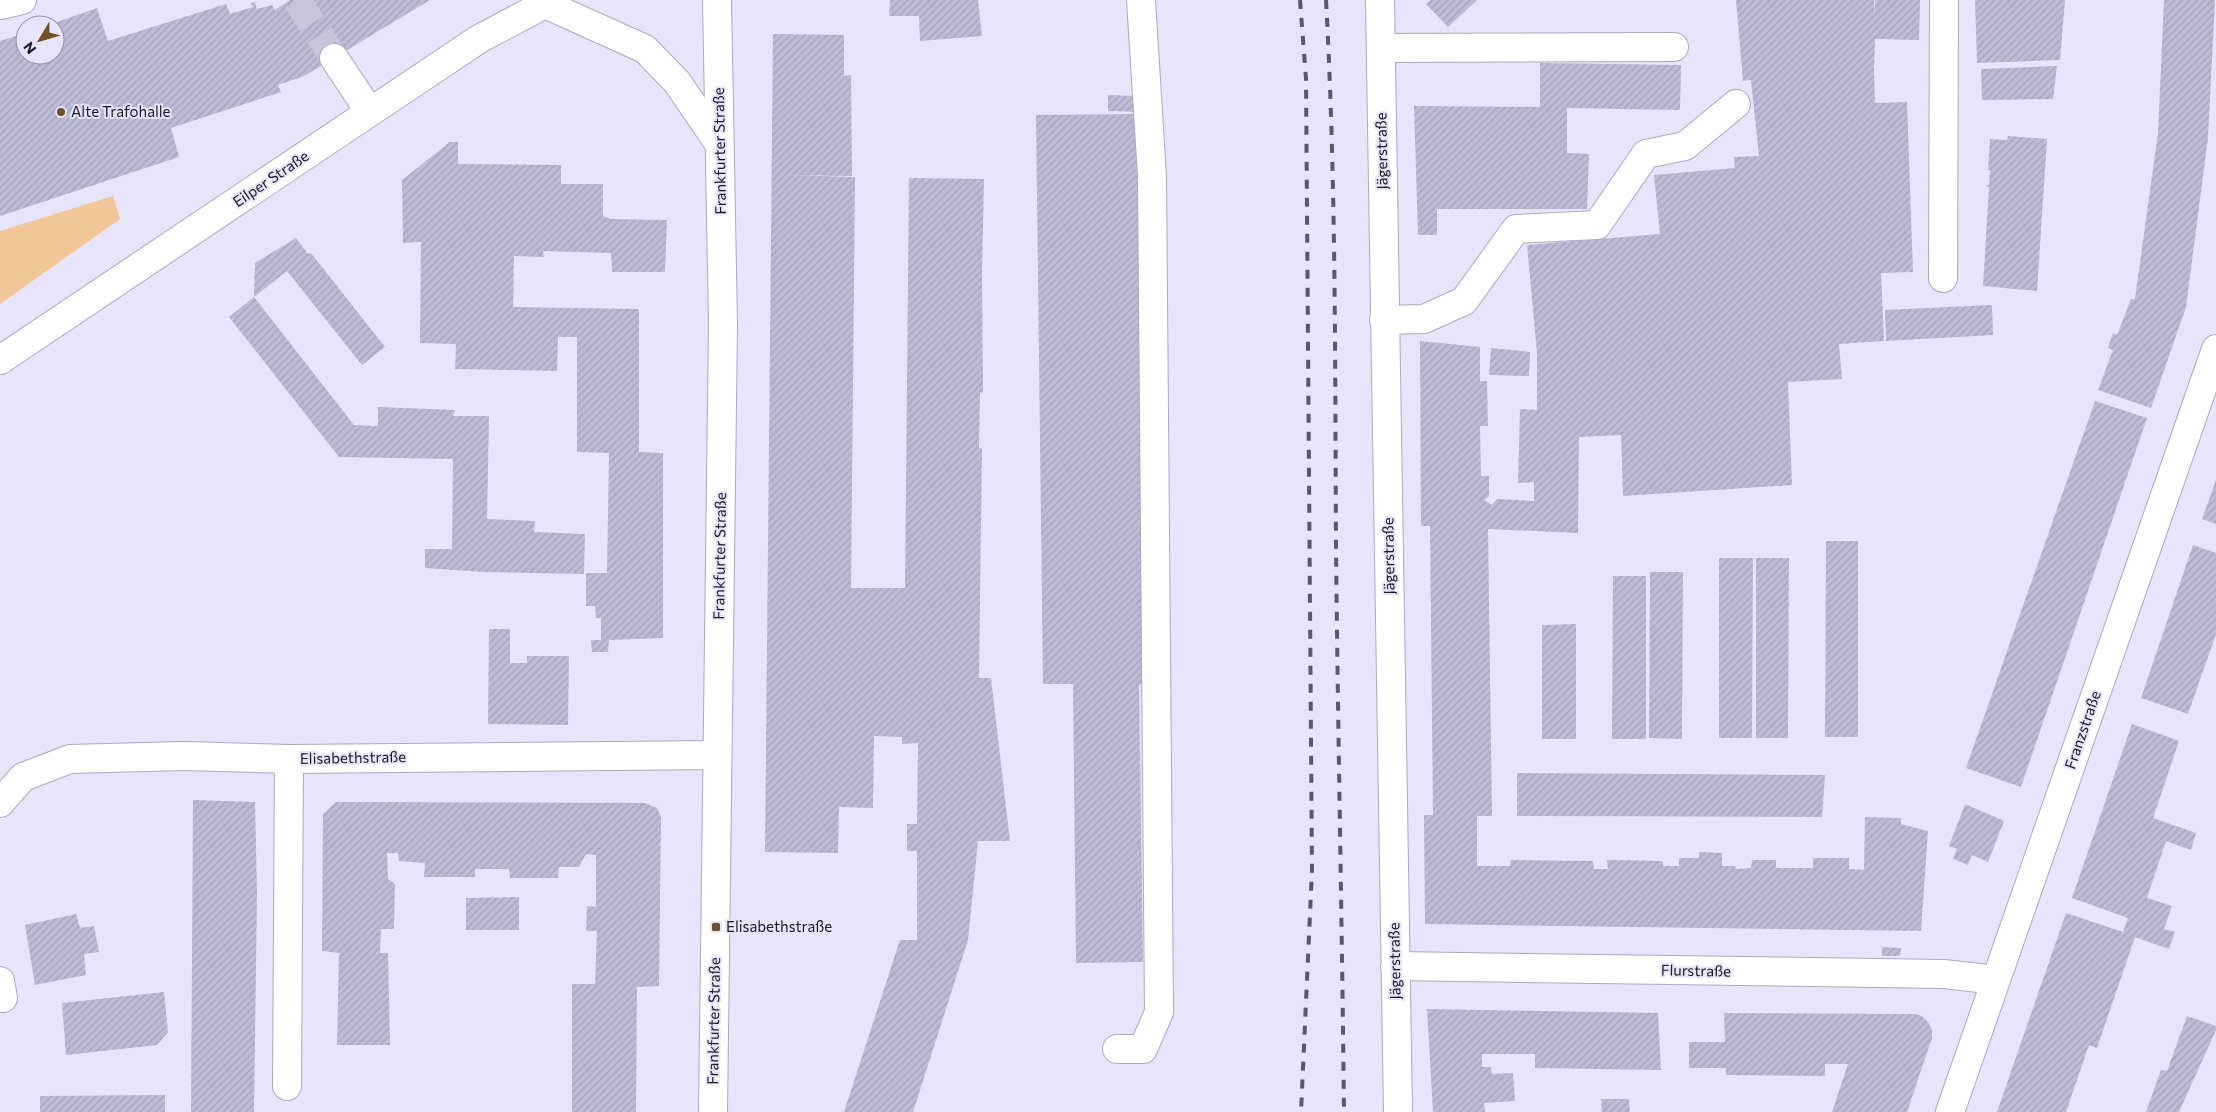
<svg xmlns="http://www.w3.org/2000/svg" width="2216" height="1112" viewBox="0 0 2216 1112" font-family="Commissioner,sans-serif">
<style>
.green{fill:#f2c797}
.building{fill:url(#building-hatch)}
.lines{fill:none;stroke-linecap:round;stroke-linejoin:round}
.minor-tunnel{stroke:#c8c5db;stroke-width:28;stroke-dasharray:28 14;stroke-linecap:butt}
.minor-casing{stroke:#aca8c4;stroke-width:30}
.minor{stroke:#fff;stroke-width:28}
.rail{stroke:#5b5867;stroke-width:4;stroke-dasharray:9 9;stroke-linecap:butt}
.poi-dot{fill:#714f27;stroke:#e7e4fc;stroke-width:2}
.labels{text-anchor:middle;stroke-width:4;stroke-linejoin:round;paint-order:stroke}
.poi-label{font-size:15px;fill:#191721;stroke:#e7e4fc;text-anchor:start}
.street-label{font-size:15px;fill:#191721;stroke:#e7e4fc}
</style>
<defs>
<pattern id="building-hatch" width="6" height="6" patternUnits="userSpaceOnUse" patternTransform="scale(1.25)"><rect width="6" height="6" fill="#bebbd7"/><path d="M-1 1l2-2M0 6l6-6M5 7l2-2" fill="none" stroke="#a3a0b8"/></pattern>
</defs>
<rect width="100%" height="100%" fill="#e7e4fc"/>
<!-- green -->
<path class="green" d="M 113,196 L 120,219 L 0,304 L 0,231 Z"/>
<!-- building -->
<path class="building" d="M 290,0 L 430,0 L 304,76 L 278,85 L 281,92 L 171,128 L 179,157 L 0,216 L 0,41 L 25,33 L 25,55 L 55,55 L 55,25 L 49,25 L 97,8 L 108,41 L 226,4 L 230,14 L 253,7 L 251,3 L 255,2 L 257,9 L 272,5 L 275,10 Z
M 890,0 L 978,0 L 982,36 L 920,41 L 919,16 L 889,16 Z
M 1431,0 L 1477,0 L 1448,27 L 1426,4 Z
M 1736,0 L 1874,0 L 1875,18 L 1875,0 L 1920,0 L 1919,40 L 1875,39 L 1874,70 L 1875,103 L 1907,102 L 1913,272 L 1881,273 L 1884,341 L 1839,344 L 1842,379 L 1788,382 L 1792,485 L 1623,496 L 1621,435 L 1579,437 L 1578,533 L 1488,529 L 1492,816 L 1477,816 L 1477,866 L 1510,866 L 1511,860 L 1593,861 L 1594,869 L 1608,869 L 1607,860 L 1663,861 L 1663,866 L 1679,866 L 1679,858 L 1699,858 L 1699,852 L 1722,853 L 1722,866 L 1735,866 L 1736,869 L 1751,868 L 1752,860 L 1776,860 L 1776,868 L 1813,868 L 1813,858 L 1849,858 L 1849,869 L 1864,870 L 1865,817 L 1901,818 L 1901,824 L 1928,831 L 1921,931 L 1425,924 L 1424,815 L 1433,815 L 1430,526 L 1421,526 L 1420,341 L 1480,347 L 1480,381 L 1487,381 L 1488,426 L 1480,426 L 1481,476 L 1489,476 L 1489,496 L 1484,500 L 1492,505 L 1497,499 L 1534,501 L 1534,482 L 1518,483 L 1520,409 L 1537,410 L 1537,353 L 1527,245 L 1660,234 L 1654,175 L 1735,168 L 1734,157 L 1759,156 L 1751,80 L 1743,81 Z
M 1975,0 L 2065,0 L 2060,60 L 1977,63 Z
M 2164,0 L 2215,0 L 2208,138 L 2186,307 L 2151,408 L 2098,390 L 2113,350 L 2108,348 L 2113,333 L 2117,335 L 2131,299 L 2135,299 L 2158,133 Z
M 773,34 L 844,35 L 844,76 L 851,75 L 852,176 L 781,175 L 855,177 L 851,588 L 905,588 L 909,178 L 984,179 L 982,273 L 983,393 L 980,392 L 979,448 L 982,448 L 979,678 L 991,678 L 1010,841 L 978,841 L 968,940 L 913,1112 L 844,1112 L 900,940 L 917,940 L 917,851 L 907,851 L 907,824 L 917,824 L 918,743 L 902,744 L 902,737 L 874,736 L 873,808 L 839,807 L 838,853 L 765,852 Z
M 1540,63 L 1681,65 L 1680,110 L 1567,108 L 1567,153 L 1589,154 L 1587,209 L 1437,209 L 1437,235 L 1418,235 L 1414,106 L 1540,107 Z
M 2057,66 L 2053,99 L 1982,100 L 1981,69 Z
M 1108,95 L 1138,96 L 1138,112 L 1108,111 Z
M 1138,114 L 1145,684 L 1139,684 L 1143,962 L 1076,963 L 1073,684 L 1043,684 L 1036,115 Z
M 2008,136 L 2047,139 L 2037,291 L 1983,286 L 1989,187 L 1985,186 L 1989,185 L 1990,170 L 1988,170 L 1990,139 L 2007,140 Z
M 450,142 L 458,142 L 458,164 L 561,165 L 561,184 L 603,184 L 603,216 L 611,219 L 667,220 L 665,272 L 612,272 L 611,253 L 543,251 L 544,257 L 514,256 L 513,307 L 639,309 L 639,452 L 663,453 L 663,638 L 609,640 L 608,652 L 592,652 L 591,640 L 601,640 L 601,618 L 596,618 L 595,606 L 586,606 L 586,573 L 607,573 L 609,453 L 577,452 L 577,337 L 558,337 L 557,371 L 455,369 L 456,344 L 420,343 L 421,242 L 403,243 L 402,180 Z
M 296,238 L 308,254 L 311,253 L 385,347 L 362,365 L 287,271 L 254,297 L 255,263 Z
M 254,297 L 354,425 L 378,426 L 378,407 L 455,410 L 453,416 L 489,416 L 487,519 L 535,521 L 534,532 L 585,534 L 584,574 L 484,572 L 425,568 L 425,549 L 452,549 L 453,459 L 339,457 L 229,317 Z
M 1992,305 L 1993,335 L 1886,341 L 1885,310 Z
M 1491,348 L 1530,352 L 1529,376 L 1489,375 Z
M 2095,401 L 2147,418 L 2021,787 L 1966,768 Z
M 2216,480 L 2216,524 L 2202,519 Z
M 1826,541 L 1858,541 L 1858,737 L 1825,737 Z
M 2193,545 L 2216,553 L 2216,634 L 2188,714 L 2141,698 Z
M 1719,558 L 1753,558 L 1752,738 L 1719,738 Z
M 1756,558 L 1789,558 L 1788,738 L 1756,738 Z
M 1650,572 L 1683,572 L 1682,739 L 1649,738 Z
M 1613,576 L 1646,576 L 1646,739 L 1612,739 Z
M 1576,624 L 1576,739 L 1542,739 L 1542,625 Z
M 489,629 L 510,629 L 510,663 L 527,663 L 527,656 L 569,656 L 568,725 L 488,724 Z
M 2132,724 L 2179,741 L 2153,818 L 2196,833 L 2191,850 L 2166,841 L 2147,898 L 2172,906 L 2164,929 L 2175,932 L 2169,949 L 2135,937 L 2097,1048 L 2089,1045 L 2066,1112 L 1997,1112 L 2066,913 L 2123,932 L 2128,918 L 2072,898 Z
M 1517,773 L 1825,775 L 1822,817 L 1517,816 Z
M 193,800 L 255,802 L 257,892 L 254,1112 L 191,1112 Z
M 336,802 L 645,803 L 657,808 L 661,817 L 659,986 L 637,987 L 636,1112 L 572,1112 L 572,984 L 595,984 L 597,931 L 586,931 L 587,906 L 596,907 L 596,855 L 586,854 L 579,867 L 559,867 L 558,878 L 510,878 L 509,869 L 475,869 L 475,877 L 424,877 L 425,863 L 399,861 L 398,853 L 387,853 L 388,879 L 395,884 L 394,929 L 381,929 L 380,953 L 388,953 L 390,1045 L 337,1045 L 339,953 L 322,951 L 323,814 Z
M 1965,804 L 2004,821 L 1988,862 L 1972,855 L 1968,865 L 1953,859 L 1957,849 L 1949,846 Z
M 519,897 L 519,930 L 466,930 L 466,898 Z
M 76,914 L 80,928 L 94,926 L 99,952 L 84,954 L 86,975 L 35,985 L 25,925 Z
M 1882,947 L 1901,948 L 1900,956 L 1882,956 Z
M 164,992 L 168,1032 L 157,1045 L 66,1055 L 62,1003 Z
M 1427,1009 L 1658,1013 L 1661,1070 L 1535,1068 L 1535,1054 L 1482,1054 L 1482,1067 L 1491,1067 L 1492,1074 L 1513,1073 L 1515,1101 L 1484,1103 L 1485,1112 L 1433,1112 Z
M 1724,1013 L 1914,1014 L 1922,1016 L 1928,1022 L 1932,1030 L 1932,1038 L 1907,1112 L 1832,1112 L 1848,1064 L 1825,1064 L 1825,1076 L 1726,1075 L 1726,1068 L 1689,1068 L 1689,1042 L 1725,1042 Z
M 2187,1016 L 2216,1026 L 2216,1030 L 2179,1112 L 2146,1112 L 2161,1070 L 2167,1071 Z
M 165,1095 L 165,1112 L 40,1112 L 40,1096 Z
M 1601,1099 L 1629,1099 L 1630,1112 L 1602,1112 Z"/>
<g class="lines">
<!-- minor-tunnel -->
<path class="minor-tunnel" d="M 297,0 L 334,58"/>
<!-- minor casing -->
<g class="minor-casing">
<path id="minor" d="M 1380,0 L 1398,1112
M 545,4 L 645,49 L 677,82 L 720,145
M 0,5 L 22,0
M 1381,48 L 1674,47
M 334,58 L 370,112
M 1943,278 L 1944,0
M 1384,320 L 1424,319 L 1464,301 L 1516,229 L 1597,225 L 1646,154 L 1685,146 L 1736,104
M 0,360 L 479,39 L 545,4 L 548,0
M 0,803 L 23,777 L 70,759 L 183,756 L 289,759 L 716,755
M 1395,966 L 1944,974 L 1996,980
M 0,981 L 3,998
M 1117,1049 L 1143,1049 L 1159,1012 L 1152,176 L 1141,0
M 287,1086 L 289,759
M 713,1112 L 723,324 L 717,0
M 1950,1112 L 2216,349"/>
</g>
<!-- minor -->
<use href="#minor" class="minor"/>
<!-- rail -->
<path class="rail" d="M 1300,0 L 1306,79 L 1312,870 L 1301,1112
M 1326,0 C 1336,182 1335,365 1336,548 C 1338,736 1342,924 1344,1112"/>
</g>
<!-- markers -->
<g class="poi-dot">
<circle cx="61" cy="112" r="5"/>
<rect x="711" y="922" width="10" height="10" rx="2.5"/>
</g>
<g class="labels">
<!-- poi labels -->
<g class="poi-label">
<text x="71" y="117">Alte Trafohalle</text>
<text x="726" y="932">Elisabethstraße</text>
</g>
<!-- street labels -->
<g class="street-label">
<text transform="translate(720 151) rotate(-91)" y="5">Frankfurter Straße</text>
<text transform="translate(1382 151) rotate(-91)" y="5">Jägerstraße</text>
<text transform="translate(271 179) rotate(-34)" y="5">Eilper Straße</text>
<text transform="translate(720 556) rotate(-89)" y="5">Frankfurter Straße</text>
<text transform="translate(1389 556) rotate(-91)" y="5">Jägerstraße</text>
<text transform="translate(2083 730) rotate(-71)" y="5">Franzstraße</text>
<text transform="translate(353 758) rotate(-1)" y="5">Elisabethstraße</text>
<text transform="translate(1395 961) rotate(-91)" y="5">Jägerstraße</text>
<text transform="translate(1696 971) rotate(1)" y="5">Flurstraße</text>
<text transform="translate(714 1021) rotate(-89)" y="5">Frankfurter Straße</text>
</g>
</g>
<!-- north arrow -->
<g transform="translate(40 40) rotate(232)"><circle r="24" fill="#e7e4fc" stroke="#9592a4"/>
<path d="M0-4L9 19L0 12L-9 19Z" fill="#714f27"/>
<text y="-8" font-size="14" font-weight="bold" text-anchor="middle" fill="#191721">N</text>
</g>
</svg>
